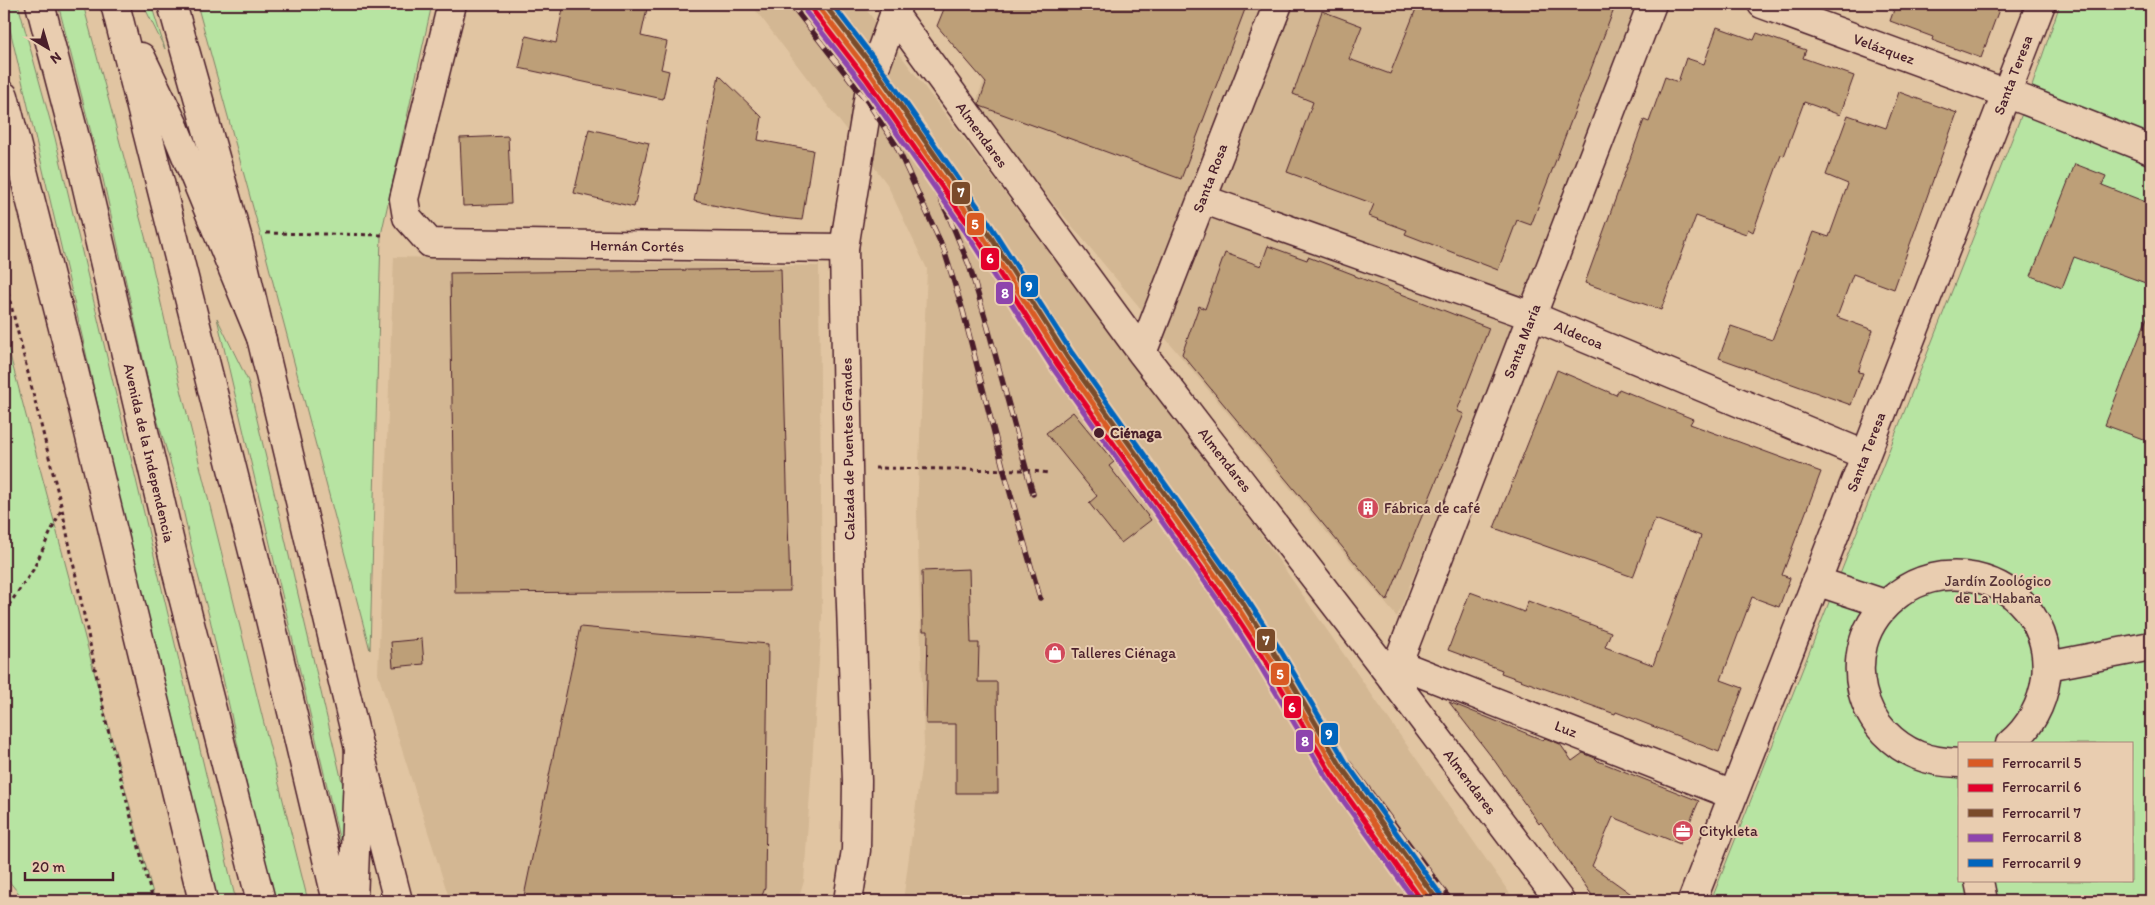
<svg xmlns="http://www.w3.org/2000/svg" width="2155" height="905" viewBox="0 0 2155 905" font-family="Itim,sans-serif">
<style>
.built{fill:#d3b793}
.green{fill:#b7e4a2;stroke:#808266;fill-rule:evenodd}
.building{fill:#bd9f78;stroke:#4a1f2b}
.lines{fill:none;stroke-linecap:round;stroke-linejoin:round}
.minor-casing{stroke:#4a1f2b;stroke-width:31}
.major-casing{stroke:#4a1f2b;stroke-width:31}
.highway-casing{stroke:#4a1f2b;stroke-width:31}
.path{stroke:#4a1f2b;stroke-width:3;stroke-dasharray:4 4;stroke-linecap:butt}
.minor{stroke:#e9cdb0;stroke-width:28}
.major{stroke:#e9cdb0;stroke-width:28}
.highway{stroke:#e9cdb0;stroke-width:28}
.rail-casing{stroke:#4a1f2b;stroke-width:5.5}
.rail{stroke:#e9cdb0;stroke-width:4;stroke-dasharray:11;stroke-linecap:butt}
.rail-1-casing{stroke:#e9cdb0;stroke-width:9}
.rail-2-casing{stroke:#e9cdb0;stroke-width:9}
.rail-3-casing{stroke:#e9cdb0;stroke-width:9}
.rail-4-casing{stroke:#e9cdb0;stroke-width:9}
.rail-5-casing{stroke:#e9cdb0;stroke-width:9}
.rail-1{stroke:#d95a23;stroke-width:5}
.rail-2{stroke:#e4002b;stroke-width:5}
.rail-3{stroke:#7a4b2a;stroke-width:5}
.rail-4{stroke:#8e44ad;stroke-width:5}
.rail-5{stroke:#0065bd;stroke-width:5}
.stop-dot{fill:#4a1f2b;stroke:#e9cdb0;stroke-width:2}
.labels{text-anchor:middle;stroke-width:4;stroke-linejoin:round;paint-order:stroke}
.street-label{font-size:15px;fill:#4a1f2b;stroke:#e9cdb0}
.stop-label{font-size:15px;font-weight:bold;fill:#4a1f2b;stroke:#e9cdb0;text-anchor:start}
.poi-label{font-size:15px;fill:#4a1f2b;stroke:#e9cdb0;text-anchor:start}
.park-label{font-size:15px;fill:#553337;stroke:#e9cdb0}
.line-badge{stroke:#e9cdb0;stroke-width:2}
.badge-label{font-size:14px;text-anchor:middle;font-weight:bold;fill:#fff}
</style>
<rect width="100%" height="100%" fill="#e1c5a2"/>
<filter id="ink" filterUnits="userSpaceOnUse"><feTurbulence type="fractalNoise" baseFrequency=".02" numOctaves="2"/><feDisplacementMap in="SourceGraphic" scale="10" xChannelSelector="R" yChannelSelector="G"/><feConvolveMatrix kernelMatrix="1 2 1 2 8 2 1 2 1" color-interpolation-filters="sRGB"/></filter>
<g filter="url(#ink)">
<!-- built -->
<path class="built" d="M 751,4 L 862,4 L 1245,512 L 1515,901 L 903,901 L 924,745 L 917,511 L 927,269 L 887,184 Z
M 1011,4 L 1644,4 L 1397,617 L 974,108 Z
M 394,257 L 819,266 L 822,617 L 804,881 L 798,901 L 450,901 L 378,674 Z"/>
<!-- green -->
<path class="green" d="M 4,4 L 18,4 L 55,138 L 236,901 L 216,901 L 196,814 L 128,539 L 83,340 Z
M 58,4 L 83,4 L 150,255 L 175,365 L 308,901 L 276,901 L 252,810 L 210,619 L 195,564 L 179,491 L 155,412 L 103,179 Z
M 143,4 L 151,4 L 165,49 Z
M 197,4 L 432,4 L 381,235 L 370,650 L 260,233 Z
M 2060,4 L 2151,4 L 2151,901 L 1711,901 L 2027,101 ZM 1959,744 L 2131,744 L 2131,881 L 1959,881 Z
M 217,318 L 248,381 L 370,901 L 354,901 Z
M 4,329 L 12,363 L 155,901 L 25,901 L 4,875 Z"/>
<!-- building -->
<path class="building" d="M 564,4 L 648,4 L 641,36 L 667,42 L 661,69 L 669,71 L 663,99 L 519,68 L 526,36 L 556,43 Z
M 946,4 L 1247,4 L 1181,179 L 980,106 L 979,103 L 986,83 L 937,26 Z
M 1418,4 L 1616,4 L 1531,225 L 1517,220 L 1498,270 L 1405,234 L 1407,230 L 1369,216 L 1374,204 L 1287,172 L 1313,102 L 1293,94 L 1322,11 L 1362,26 L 1349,59 L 1390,74 Z
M 1896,4 L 2001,4 L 1981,58 L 1932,40 L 1933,37 L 1890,21 Z
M 1717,27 L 1754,40 L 1757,33 L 1783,42 L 1806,50 L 1803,58 L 1854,76 L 1840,115 L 1804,102 L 1784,156 L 1781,155 L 1753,232 L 1748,229 L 1746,234 L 1696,216 L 1661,310 L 1585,283 L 1644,120 L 1649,122 L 1665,77 L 1678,82 L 1686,58 L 1704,64 Z
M 719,75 L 762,117 L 758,140 L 813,150 L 802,220 L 764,216 L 694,201 Z
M 1899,92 L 1957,113 L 1894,289 L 1853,274 L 1837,317 L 1873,330 L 1858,372 L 1863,373 L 1851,405 L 1719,358 L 1731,326 L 1772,340 L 1814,232 L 1829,237 L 1848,184 L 1826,175 L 1848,115 L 1886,128 Z
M 589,129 L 649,143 L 634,207 L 574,193 Z
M 508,136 L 511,204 L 463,206 L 460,138 Z
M 2075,164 L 2106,176 L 2102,185 L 2151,204 L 2151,285 L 2074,257 L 2062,288 L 2031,276 Z
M 1268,246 L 1307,260 L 1308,257 L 1355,275 L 1355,276 L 1489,328 L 1457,411 L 1464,414 L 1387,601 L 1182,354 L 1199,306 L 1205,309 L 1225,253 L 1261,266 Z
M 781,269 L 790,591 L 455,593 L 450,273 Z
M 2150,310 L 2151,310 L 2151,442 L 2105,425 Z
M 1557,370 L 1616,395 L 1619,389 L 1693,419 L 1690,424 L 1821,472 L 1782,575 L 1790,578 L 1779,607 L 1752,597 L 1721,680 L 1743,688 L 1719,752 L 1616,712 L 1615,714 L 1501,673 L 1502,670 L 1448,650 L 1470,592 L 1524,612 L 1528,601 L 1611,632 L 1605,647 L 1653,665 L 1701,536 L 1655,519 L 1633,577 L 1494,528 Z
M 1073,412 L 1114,462 L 1109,466 L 1151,520 L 1121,543 L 1089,503 L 1097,496 L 1046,433 Z
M 969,569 L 971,643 L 979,643 L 978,682 L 997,682 L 998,793 L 956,793 L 956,724 L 926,724 L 928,631 L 923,631 L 922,571 Z
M 580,627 L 768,644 L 765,888 L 760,901 L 523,901 Z
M 422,639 L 424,664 L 393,667 L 391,642 Z
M 1449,702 L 1543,740 L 1545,738 L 1560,744 L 1572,761 L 1583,753 L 1595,758 L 1598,761 L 1699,801 L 1680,844 L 1613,817 L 1592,866 L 1641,901 L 1596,901 L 1541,822 L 1539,824 L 1494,760 Z"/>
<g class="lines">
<!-- minor casing -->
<g class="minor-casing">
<path id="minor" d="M 452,4 L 404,199 L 407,217 L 430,243 L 844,248
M 1762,4 L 2027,101 L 2151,150
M 894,14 L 1142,353 L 1392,678 L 1560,901
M 1202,199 L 1532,316 L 1865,455
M 1142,353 L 1278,4
M 1816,581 L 1885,604
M 1398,664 L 1733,795
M 2048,666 L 2151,646
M 1392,678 L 1652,4
M 1959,763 C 1928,762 1905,754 1884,732 C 1862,708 1855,675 1863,644 C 1869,622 1882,606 1900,593 C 1937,565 1996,571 2026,608 C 2060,650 2050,711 2010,744
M 1979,881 L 1983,901
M 1692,901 L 2041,4"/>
</g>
<!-- major casing -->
<g class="major-casing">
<path id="major" d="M 172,4 L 237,236 L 359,749 L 398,901
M 4,96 L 74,371 L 203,901
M 848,901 L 856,850 L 857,781 L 850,576 L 844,248 L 872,76 L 898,4"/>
</g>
<!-- highway casing -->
<g class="highway-casing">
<path id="highway" d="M 40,4 L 78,149 L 178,577 L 261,901
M 115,4 L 270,619 L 337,901
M 141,57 L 173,124 L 262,340
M 353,901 L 359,749"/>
</g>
<!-- path -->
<path class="path" d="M 266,233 L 385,235
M 4,277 L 62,509 L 107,726 L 153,901
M 875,468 L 1026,470 L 1049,473
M 4,612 L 33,570 L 61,510
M 4,900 L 4,901"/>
<!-- minor -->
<use href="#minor" class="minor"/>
<!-- major -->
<use href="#major" class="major"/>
<!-- highway -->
<use href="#highway" class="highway"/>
<!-- rail casing -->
<g class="rail-casing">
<path id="rail" d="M 791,4 L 867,101 L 896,145 L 944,250 L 963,311 L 1004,471 L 1040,598
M 902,119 L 949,217 L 969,265 L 985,317 L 1033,494
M 1268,654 L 1451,901"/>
</g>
<!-- rail -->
<use href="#rail" class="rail"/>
<!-- rail-1 casing -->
<g class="rail-1-casing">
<path id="rail-1" d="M 816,4 L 872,76 L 975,224 L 1062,360 L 1237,606 L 1268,654 L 1337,771 L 1430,901"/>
</g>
<!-- rail-2 casing -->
<g class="rail-2-casing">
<path id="rail-2" d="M 811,8 L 867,80 L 970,227 L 1057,364 L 1232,610 L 1263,657 L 1332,775 L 1422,901"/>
</g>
<!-- rail-3 casing -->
<g class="rail-3-casing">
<path id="rail-3" d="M 824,4 L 877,72 L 980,220 L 1067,357 L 1242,602 L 1273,651 L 1342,768 L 1435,897"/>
</g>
<!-- rail-4 casing -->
<g class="rail-4-casing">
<path id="rail-4" d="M 806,12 L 862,83 L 965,231 L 1052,367 L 1227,613 L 1257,661 L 1327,778 L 1415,901"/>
</g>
<!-- rail-5 casing -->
<g class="rail-5-casing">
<path id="rail-5" d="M 832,4 L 882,69 L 985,217 L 1072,353 L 1247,599 L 1279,648 L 1347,764 L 1440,894"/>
</g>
<!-- rail-1 -->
<use href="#rail-1" class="rail-1"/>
<!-- rail-2 -->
<use href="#rail-2" class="rail-2"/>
<!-- rail-3 -->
<use href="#rail-3" class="rail-3"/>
<!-- rail-4 -->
<use href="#rail-4" class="rail-4"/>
<!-- rail-5 -->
<use href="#rail-5" class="rail-5"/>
</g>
</g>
<!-- icons -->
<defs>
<g id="building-disc" transform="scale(1.125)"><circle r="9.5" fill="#d1495b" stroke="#e9cdb0"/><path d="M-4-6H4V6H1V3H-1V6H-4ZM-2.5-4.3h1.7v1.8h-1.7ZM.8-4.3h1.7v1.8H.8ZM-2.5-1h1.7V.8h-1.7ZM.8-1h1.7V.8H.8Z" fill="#fff"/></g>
<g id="shop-disc" transform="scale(1.125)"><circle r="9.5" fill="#d1495b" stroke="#e9cdb0"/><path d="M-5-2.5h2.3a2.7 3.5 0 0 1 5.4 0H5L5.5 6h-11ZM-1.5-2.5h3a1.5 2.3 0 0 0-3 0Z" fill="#fff"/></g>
<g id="office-disc" transform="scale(1.125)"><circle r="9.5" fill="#d1495b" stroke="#e9cdb0"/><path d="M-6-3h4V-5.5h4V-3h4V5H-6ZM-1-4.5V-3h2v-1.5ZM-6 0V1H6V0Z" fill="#fff"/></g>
</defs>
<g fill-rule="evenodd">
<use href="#building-disc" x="1368" y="508"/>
<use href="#shop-disc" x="1055" y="653"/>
<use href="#office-disc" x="1683" y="831"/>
</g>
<!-- markers -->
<circle class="stop-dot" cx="1099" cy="433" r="6"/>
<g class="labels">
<!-- street labels -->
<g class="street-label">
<text transform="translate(1884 49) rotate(20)" y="5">Velázquez</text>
<text transform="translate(2013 75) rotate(-69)" y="5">Santa Teresa</text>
<text transform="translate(982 135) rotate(54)" y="5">Almendares</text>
<text transform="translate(1210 178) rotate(-69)" y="5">Santa Rosa</text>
<text transform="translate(637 246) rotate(1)" y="5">Hernán Cortés</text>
<text transform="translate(1579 335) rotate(23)" y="5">Aldecoa</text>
<text transform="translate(1522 341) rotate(-69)" y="5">Santa María</text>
<text transform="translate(848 449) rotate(-91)" y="5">Calzada de Puentes Grandes</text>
<text transform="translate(1866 452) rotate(-69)" y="5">Santa Teresa</text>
<text transform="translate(149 453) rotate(77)" y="5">Avenida de la Independencia</text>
<text transform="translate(1225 460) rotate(52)" y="5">Almendares</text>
<text transform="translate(1566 729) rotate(21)" y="5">Luz</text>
<text transform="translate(1470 782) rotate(53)" y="5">Almendares</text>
</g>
<!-- stop labels -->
<g class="stop-label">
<text x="1110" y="438">Ciénaga</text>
</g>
<!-- poi labels -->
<g class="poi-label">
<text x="1384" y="513">Fábrica de café</text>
<text x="1071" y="658">Talleres Ciénaga</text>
<text x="1699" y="836">Citykleta</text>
</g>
<!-- park labels -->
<g class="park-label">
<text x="1998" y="586">Jardín Zoológico<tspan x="1998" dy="17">de La Habana</tspan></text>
</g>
</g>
<g class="line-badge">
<rect x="951" y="181" width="20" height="24" rx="5" fill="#7a4b2a"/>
<rect x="966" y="212" width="19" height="24" rx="5" fill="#d95a23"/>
<rect x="980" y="247" width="20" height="24" rx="5" fill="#e4002b"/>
<rect x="1020" y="274" width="19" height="24" rx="5" fill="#0065bd"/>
<rect x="995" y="281" width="19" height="24" rx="5" fill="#8e44ad"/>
<rect x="1256" y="628" width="20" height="24" rx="5" fill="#7a4b2a"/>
<rect x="1270" y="662" width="20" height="24" rx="5" fill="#d95a23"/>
<rect x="1283" y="695" width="19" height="24" rx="5" fill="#e4002b"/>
<rect x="1320" y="722" width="19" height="24" rx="5" fill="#0065bd"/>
<rect x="1295" y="729" width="19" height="24" rx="5" fill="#8e44ad"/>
</g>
<g class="badge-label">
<text x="961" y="197">7</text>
<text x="975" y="229">5</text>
<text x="990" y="263">6</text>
<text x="1029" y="291">9</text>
<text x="1005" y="298">8</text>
<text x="1266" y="645">7</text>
<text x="1280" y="679">5</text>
<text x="1292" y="712">6</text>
<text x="1329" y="739">9</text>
<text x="1305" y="746">8</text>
</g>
<!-- margin -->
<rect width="2155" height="905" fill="none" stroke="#e9cdb0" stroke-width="20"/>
<rect x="10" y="10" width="2135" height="885" fill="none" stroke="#4a1f2b" stroke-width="2" filter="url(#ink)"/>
<!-- legend -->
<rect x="1958" y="742" width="175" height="140" fill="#e9cdb0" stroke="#a9877b"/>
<rect x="1968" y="759" width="25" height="8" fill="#d95a23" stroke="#a9877b"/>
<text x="2002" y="768" font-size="15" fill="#4a1f2b">Ferrocarril 5</text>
<rect x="1968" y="784" width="25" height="8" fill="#e4002b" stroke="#a9877b"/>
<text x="2002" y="792" font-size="15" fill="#4a1f2b">Ferrocarril 6</text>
<rect x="1968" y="809" width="25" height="8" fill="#7a4b2a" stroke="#a9877b"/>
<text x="2002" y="818" font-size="15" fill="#4a1f2b">Ferrocarril 7</text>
<rect x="1968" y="834" width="25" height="8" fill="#8e44ad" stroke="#a9877b"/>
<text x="2002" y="842" font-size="15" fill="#4a1f2b">Ferrocarril 8</text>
<rect x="1968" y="859" width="25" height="8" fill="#0065bd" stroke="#a9877b"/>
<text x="2002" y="868" font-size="15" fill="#4a1f2b">Ferrocarril 9</text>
<!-- north arrow -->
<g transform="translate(48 48) rotate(142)" stroke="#e9cdb0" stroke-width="4" paint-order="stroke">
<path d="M0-4L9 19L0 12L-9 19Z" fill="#4a1f2b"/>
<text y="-8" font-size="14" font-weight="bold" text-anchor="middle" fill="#4a1f2b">N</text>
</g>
<!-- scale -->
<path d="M25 872v8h88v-8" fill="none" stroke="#4a1f2b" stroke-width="2.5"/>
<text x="32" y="872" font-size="15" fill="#4a1f2b" stroke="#e9cdb0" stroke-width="4" paint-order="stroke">20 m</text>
</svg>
